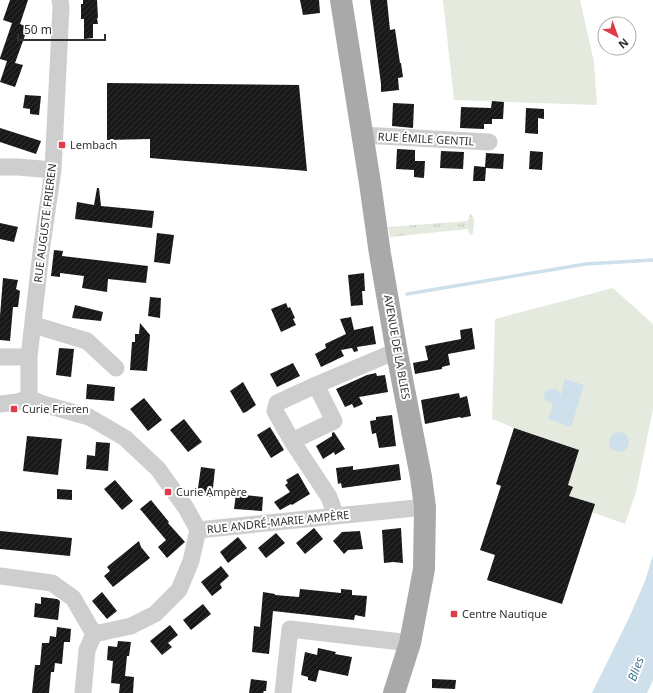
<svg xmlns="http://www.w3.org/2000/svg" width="653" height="693" viewBox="0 0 653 693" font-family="'Noto Sans',sans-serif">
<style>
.grass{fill:url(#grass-tufts)}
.garden{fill:#e4eadd}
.water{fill:#cde0eb}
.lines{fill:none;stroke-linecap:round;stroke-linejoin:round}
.stream{stroke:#cde0eb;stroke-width:3.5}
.building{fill:url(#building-hatch)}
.minor{stroke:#cecece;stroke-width:17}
.major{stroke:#a9a9a9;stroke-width:22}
.poi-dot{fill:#de3c4a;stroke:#fff;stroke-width:1.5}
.labels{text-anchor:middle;stroke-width:4;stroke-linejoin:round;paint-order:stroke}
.street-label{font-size:11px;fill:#313131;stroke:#fff}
.poi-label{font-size:11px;fill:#313131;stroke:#fff;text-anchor:start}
.water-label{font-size:12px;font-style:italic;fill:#417390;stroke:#fff}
</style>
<defs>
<pattern id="grass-tufts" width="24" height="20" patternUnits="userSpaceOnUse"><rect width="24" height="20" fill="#e4eadd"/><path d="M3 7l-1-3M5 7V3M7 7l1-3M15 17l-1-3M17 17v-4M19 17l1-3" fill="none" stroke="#c4c9be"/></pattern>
<pattern id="building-hatch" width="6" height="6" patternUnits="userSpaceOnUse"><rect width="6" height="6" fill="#181818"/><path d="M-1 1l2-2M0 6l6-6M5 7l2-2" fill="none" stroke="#313131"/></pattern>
</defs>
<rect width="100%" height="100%" fill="#fff"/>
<!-- grass -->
<path class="grass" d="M 470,214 C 477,219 473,226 473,233 L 470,235 L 468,229 L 390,237 L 388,227 L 468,221 Z"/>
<!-- garden -->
<path class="garden" d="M 443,0 L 580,0 L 594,62 L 597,105 L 454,100 Z
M 613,288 L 653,324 L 653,409 L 636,492 L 625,524 L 592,512 L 562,604 L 487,580 L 495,555 L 480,550 L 501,486 L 514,428 L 492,419 L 495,319 Z"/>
<!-- water -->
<path class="water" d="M 565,379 L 584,385 L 571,427 L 548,419 L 553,404 C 547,402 544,400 544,393 L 549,389 L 556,389 L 559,392 L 561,395 Z
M609 442a10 10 0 1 1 20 0a10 10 0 1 1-20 0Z
M 653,555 L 653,680 L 647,693 L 592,693 L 629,618 L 645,581 Z"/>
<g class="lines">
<!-- stream -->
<path class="stream" d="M 407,294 L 586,264 L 653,260"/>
</g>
<!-- building -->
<path class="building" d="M 10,0 L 28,0 L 20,24 L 28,27 L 15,63 L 23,65 L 15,87 L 0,82 L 7,61 L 0,59 L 0,58 L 12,23 L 3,20 Z
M 83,0 L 97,0 L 98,18 L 97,18 L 98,24 L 93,24 L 93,38 L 84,39 L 84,19 L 81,19 L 81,4 L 83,4 Z
M 300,0 L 319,0 L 320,13 L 303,15 Z
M 370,0 L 387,0 L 390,30 L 395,29 L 400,63 L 401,63 L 403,77 L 398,78 L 399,90 L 381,92 L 381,84 Z
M 107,83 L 299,85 L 307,171 L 150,158 L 150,139 L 107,140 Z
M 25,95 L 41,96 L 39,115 L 30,114 L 30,109 L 23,108 Z
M 492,101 L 504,102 L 503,119 L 492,119 L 492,124 L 484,124 L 484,129 L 460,128 L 461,107 L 491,108 Z
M 393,103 L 414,104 L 413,128 L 392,126 Z
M 526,108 L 544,109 L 544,119 L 538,118 L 538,134 L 525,133 Z
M 0,128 L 41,141 L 36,154 L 0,142 Z
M 397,149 L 415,150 L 415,161 L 425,161 L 424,178 L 414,177 L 414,170 L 396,169 Z
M 441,151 L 464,152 L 463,169 L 440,168 Z
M 530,151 L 543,152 L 542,170 L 529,169 Z
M 486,153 L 504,154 L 503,169 L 486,168 L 485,181 L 473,181 L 474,166 L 485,167 Z
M 97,188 L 99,188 L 101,206 L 154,211 L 152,228 L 75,219 L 77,202 L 94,205 Z
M 0,223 L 18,227 L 14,242 L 0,239 Z
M 157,233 L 174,235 L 170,264 L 154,262 Z
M 54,250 L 63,251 L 62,256 L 148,266 L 146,283 L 108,279 L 107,292 L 82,288 L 84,276 L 60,273 L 60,277 L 51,276 Z
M 364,273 L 365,291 L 362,291 L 363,305 L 351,306 L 348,275 Z
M 3,278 L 18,280 L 16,289 L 20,291 L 18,307 L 13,307 L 10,341 L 0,340 L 0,316 Z
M 150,297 L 161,298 L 160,318 L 148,316 Z
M 286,303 L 288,308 L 290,307 L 295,318 L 293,319 L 296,325 L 281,332 L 271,309 Z
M 75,305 L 103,312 L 101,321 L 72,318 Z
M 351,317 L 354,330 L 373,326 L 376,344 L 357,347 L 358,351 L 354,352 L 352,348 L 341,350 L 344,356 L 321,367 L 315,354 L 326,348 L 325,344 L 346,334 L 340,319 Z
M 140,323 L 150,335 L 147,371 L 130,370 L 132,342 L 135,342 L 135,334 L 139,334 Z
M 472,328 L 475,349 L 448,354 L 450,365 L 442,367 L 442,369 L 415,374 L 413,363 L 428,360 L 425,346 L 461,339 L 460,330 Z
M 59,348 L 74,349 L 71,377 L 56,375 Z
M 293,363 L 300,376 L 277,387 L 270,374 Z
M 376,373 L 377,376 L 385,375 L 388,392 L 359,397 L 363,404 L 354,408 L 352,404 L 345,407 L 336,389 L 367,375 Z
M 243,382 L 256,405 L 246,412 L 243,413 L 230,391 Z
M 87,384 L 115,387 L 114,401 L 86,399 Z
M 459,393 L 460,398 L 467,396 L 471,416 L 461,418 L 460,417 L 425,424 L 421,400 Z
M 144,398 L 162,420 L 148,431 L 130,409 Z
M 392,415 L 396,446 L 379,448 L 376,433 L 372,434 L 370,421 L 376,420 L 376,417 Z
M 184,419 L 202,442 L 188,452 L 170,430 Z
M 270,427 L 284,450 L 271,458 L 257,435 Z
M 514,428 L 579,450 L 568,485 L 573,487 L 569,496 L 595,504 L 562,604 L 487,580 L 495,555 L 480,550 L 501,486 L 496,484 Z
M 334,432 L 345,449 L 335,455 L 334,452 L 323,459 L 316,446 L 332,436 L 332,433 Z
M 27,436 L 62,439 L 58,475 L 23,471 Z
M 96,442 L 110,443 L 108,471 L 86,469 L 87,455 L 95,456 Z
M 399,464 L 401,480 L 342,488 L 341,483 L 338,484 L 336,468 L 353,466 L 353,470 Z
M 201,467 L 215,469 L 212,497 L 197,495 Z
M 298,473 L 310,494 L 292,505 L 291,504 L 280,510 L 274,502 L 290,492 L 285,485 L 288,483 L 286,480 Z
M 115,480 L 133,501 L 122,510 L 104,489 Z
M 57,489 L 72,490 L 72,500 L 57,499 Z
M 236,494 L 263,497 L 262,511 L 234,509 Z
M 151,500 L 169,522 L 168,523 L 185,542 L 167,558 L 158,547 L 166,540 L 140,509 Z
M 314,528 L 323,539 L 305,554 L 296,543 Z
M 401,528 L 403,563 L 393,562 L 384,563 L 382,530 Z
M 0,531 L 72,538 L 70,556 L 0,549 Z
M 360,531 L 363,549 L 348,550 L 344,554 L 333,541 L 342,532 Z
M 276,533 L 285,543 L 266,558 L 258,548 Z
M 238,537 L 247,548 L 228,563 L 220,552 Z
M 139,541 L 141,547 L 150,558 L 113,587 L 104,576 L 110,571 L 107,567 Z
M 221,566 L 229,576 L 220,584 L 222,588 L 212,596 L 201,582 Z
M 300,589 L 341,593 L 341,589 L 352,590 L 352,595 L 367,596 L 365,617 L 355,615 L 354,620 L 273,611 L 269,654 L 252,652 L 254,626 L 260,627 L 263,592 L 275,594 L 275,595 L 299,597 Z
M 102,592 L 117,611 L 107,619 L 92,601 Z
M 41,597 L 57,599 L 60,601 L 58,620 L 34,617 L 35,603 L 41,604 Z
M 203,604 L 211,614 L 191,630 L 183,620 Z
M 170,625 L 178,635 L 168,643 L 172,647 L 162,655 L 150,641 Z
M 57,627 L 71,629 L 70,642 L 64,642 L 62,664 L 55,663 L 54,672 L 51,672 L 49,693 L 32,693 L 35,665 L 40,665 L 42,643 L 49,643 L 50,636 L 56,637 Z
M 118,641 L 131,642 L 129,656 L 127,656 L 125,676 L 134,677 L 133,693 L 119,693 L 120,684 L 111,683 L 113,661 L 107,660 L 108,646 L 117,647 Z
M 318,648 L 336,652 L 335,654 L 352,657 L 348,676 L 319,670 L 316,682 L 308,680 L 308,677 L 301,675 L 305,652 L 317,655 Z
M 251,679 L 267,681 L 266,691 L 264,691 L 263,693 L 249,693 Z
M 432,679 L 456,680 L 455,689 L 432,688 Z"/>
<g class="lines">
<!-- minor -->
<path class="minor" d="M 362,135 L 489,142
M 0,167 L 18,167 L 53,170
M 34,325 L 87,341 L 116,368
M 0,357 L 29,357
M 29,398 L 29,357 L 41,252 L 53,170 L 61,7 L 60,0
M 0,404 L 17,402 L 29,398 L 43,404 L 89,417 L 125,438 L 158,469 L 186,508 L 198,530
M 292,441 L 334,421 L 316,385
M 336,516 L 329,497 L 292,441 L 275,411 L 277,403 L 316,385 L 387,355 L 397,353
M 0,576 L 52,583 L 73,598 L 94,634 L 87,650 L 83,693
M 94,634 L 131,626 L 155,614 L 179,590 L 191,561 L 198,530 L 425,507
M 283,693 L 290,629 L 410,643"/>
<!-- major -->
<path class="major" d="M 341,0 L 370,183 L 380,254 L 397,353 L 421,477 L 425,507 L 424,569 L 410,643 L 394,693"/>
</g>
<!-- markers -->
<g class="poi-dot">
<rect x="58" y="141" width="8" height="8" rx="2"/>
<rect x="10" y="405" width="8" height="8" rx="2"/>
<rect x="164" y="488" width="8" height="8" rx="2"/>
<rect x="450" y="610" width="8" height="8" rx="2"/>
</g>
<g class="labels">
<!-- street labels -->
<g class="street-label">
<text transform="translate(426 139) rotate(3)" y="4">RUE ÉMILE GENTIL</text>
<text transform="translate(45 223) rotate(-83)" y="4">RUE AUGUSTE FRIEREN</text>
<text transform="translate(397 347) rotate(80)" y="4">AVENUE DE LA BLIES</text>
<text transform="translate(278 522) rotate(-6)" y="4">RUE ANDRÉ-MARIE AMPÈRE</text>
</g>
<!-- poi labels -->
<g class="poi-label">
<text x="70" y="149">Lembach</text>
<text x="22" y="413">Curie Frieren</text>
<text x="176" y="496">Curie Ampère</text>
<text x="462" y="618">Centre Nautique</text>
</g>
<!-- water labels -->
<g class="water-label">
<text transform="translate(636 669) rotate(-70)" y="4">Blies</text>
</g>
</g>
<!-- north arrow -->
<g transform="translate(617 36) rotate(139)"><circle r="19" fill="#ffffff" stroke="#adadad"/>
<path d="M0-3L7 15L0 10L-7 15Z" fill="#de3c4a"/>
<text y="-6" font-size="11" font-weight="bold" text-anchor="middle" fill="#313131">N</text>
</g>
<!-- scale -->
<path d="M18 34v6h87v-6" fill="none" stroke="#313131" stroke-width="2"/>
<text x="24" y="34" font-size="12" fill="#313131" stroke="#ffffff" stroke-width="3" paint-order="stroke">50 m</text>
</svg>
